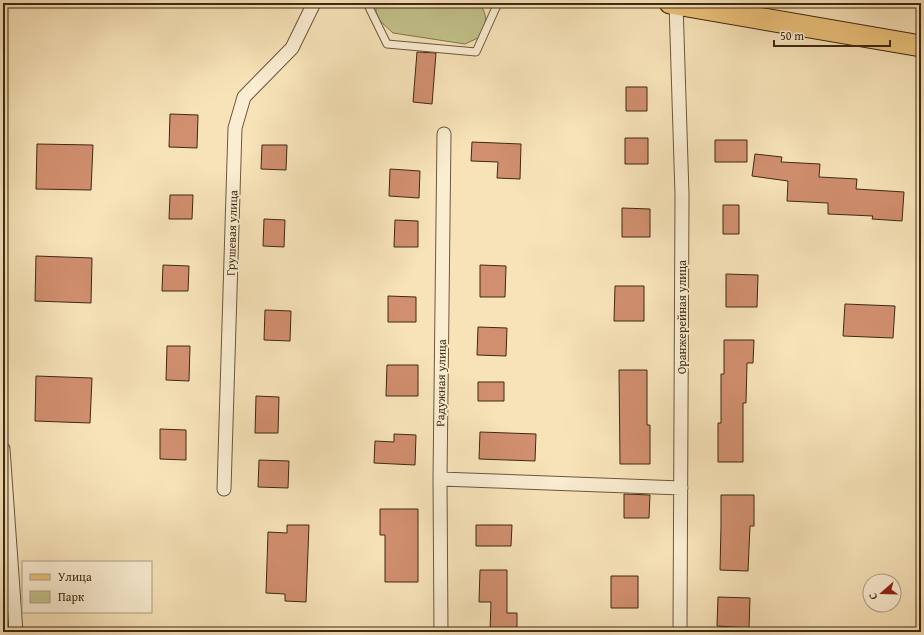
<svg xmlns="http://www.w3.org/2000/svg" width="924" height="635" viewBox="0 0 924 635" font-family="'Gentium Book Plus',serif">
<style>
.green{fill:#c3c28b;stroke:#80764e}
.building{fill:#d18f6f;stroke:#3d2a12}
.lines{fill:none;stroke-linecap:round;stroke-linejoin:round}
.service-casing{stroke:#6c583c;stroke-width:9}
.minor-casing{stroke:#6c583c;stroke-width:15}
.primary-casing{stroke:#3d2a12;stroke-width:23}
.service{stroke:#faedd2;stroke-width:7}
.minor{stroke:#faedd2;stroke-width:13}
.primary{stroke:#ecc27c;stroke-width:21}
.labels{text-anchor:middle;stroke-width:3.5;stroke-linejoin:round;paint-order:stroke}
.street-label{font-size:12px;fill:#3d2a12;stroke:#faedd2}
</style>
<rect width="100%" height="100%" fill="#f8e3b9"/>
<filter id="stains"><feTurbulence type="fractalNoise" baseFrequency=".005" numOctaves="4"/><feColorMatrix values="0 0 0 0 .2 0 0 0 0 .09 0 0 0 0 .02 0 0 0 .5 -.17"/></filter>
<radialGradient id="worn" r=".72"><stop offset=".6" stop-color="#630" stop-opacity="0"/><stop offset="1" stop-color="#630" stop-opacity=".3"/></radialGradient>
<!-- green -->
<path class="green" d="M 376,3 L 479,3 C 489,17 486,22 480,37 L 465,44 L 393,33 L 380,21 L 376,13 Z"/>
<!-- building -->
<path class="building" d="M 417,52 L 436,53 L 432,104 L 413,102 Z
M 626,87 L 647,87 L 647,111 L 626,111 Z
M 170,114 L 198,115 L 197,148 L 169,147 Z
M 625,138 L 648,138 L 648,164 L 625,164 Z
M 715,140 L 747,140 L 747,162 L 715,162 Z
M 472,142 L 521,144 L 520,179 L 497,178 L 498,162 L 471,161 Z
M 37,144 L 93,145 L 91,190 L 36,189 Z
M 262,145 L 287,145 L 286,170 L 261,169 Z
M 755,154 L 782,157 L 781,162 L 820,164 L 819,177 L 857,179 L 856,189 L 904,192 L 902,221 L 872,219 L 873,216 L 828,214 L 828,203 L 787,201 L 788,181 L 752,176 Z
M 390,169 L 420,171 L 419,198 L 389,196 Z
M 170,195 L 193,195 L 192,219 L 169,219 Z
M 723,205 L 739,205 L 739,234 L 723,234 Z
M 622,208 L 650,209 L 650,237 L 622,237 Z
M 264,219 L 285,220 L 284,247 L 263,246 Z
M 395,220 L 418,221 L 418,247 L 394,247 Z
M 36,256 L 92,258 L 91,303 L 35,301 Z
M 163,265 L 189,266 L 188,291 L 162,291 Z
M 480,265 L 506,266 L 505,297 L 480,297 Z
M 726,274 L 758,275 L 757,307 L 726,307 Z
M 615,286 L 644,286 L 644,321 L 614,321 Z
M 388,296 L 416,297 L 416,322 L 388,322 Z
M 845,304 L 895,306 L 893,338 L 843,336 Z
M 265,310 L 291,311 L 290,341 L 264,340 Z
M 478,327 L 507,328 L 506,356 L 477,355 Z
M 724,340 L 754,340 L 753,363 L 747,363 L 746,403 L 743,403 L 743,462 L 718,462 L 718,423 L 721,423 L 721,374 L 724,374 Z
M 167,346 L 190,346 L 189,381 L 166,380 Z
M 387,365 L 418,365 L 418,396 L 386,396 Z
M 619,370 L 647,370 L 647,425 L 650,425 L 650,464 L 620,464 Z
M 36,376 L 92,378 L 90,423 L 35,421 Z
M 478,382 L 504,382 L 504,401 L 478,401 Z
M 256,396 L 279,397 L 278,433 L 255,433 Z
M 160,429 L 186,430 L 186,460 L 160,459 Z
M 480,432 L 536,434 L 535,461 L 479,459 Z
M 394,434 L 416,435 L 415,465 L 374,463 L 375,441 L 394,442 Z
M 259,460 L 289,461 L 288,488 L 258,487 Z
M 624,494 L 650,495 L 649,518 L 624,518 Z
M 721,495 L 754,495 L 754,526 L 750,526 L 748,571 L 720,570 L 721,526 Z
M 380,509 L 418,509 L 418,582 L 385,582 L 385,535 L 380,535 Z
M 287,525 L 309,525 L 306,602 L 285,601 L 285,594 L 266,593 L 268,532 L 287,533 Z
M 476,525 L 512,525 L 511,546 L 476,546 Z
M 480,570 L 507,570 L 507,613 L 517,613 L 517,632 L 490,632 L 491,602 L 479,602 Z
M 611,576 L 638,576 L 638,608 L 611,608 Z
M 718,597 L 750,598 L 749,628 L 717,626 Z"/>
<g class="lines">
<!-- service casing -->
<g class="service-casing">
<path id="service" d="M 367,3 L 387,44 L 476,52 L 498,3"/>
</g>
<!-- minor casing -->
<g class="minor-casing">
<path id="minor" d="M 676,3 L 682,195 L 680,632
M 3,449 L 16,632
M 440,479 L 681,488
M 224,489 L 235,128 L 244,97 L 292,48 L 314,3
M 441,632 L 440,479 L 444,134"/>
</g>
<!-- primary casing -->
<g class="primary-casing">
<path id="primary" d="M 670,3 L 921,46"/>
</g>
<!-- service -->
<use href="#service" class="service"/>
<!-- minor -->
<use href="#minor" class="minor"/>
<!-- primary -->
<use href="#primary" class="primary"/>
</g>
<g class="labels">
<!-- street labels -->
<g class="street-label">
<text transform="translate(232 233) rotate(-88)" y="4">Грушевая улица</text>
<text transform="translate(682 317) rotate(-90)" y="4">Оранжерейная улица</text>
<text transform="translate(441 383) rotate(-89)" y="4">Радужная улица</text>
</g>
</g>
<!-- margin -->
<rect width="924" height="635" fill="none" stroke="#f8e3b9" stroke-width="16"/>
<rect x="4" y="4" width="916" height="627" fill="none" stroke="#3d2a12" stroke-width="2"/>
<rect x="8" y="8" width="908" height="619" fill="none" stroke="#3d2a12"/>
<!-- legend -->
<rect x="22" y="561" width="130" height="52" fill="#faedd2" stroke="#ae9f85"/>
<rect x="30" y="574" width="20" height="6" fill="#ecc27c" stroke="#ae9f85"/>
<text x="58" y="581" font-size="12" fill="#3d2a12">Улица</text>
<rect x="30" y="591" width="20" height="12" fill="#c3c28b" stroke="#ae9f85"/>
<text x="58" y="601" font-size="12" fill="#3d2a12">Парк</text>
<!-- north arrow -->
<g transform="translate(882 593) rotate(250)"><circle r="19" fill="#faedd2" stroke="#ae9f85"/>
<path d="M0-3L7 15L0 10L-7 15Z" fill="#8f2418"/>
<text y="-6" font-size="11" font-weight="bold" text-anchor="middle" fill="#3d2a12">С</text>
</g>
<!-- scale -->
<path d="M774 40v6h116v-6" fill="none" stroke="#3d2a12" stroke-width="2"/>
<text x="780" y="40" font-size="12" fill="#3d2a12" stroke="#faedd2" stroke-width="3" paint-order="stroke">50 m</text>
<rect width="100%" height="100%" filter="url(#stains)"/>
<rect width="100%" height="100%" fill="url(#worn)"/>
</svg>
